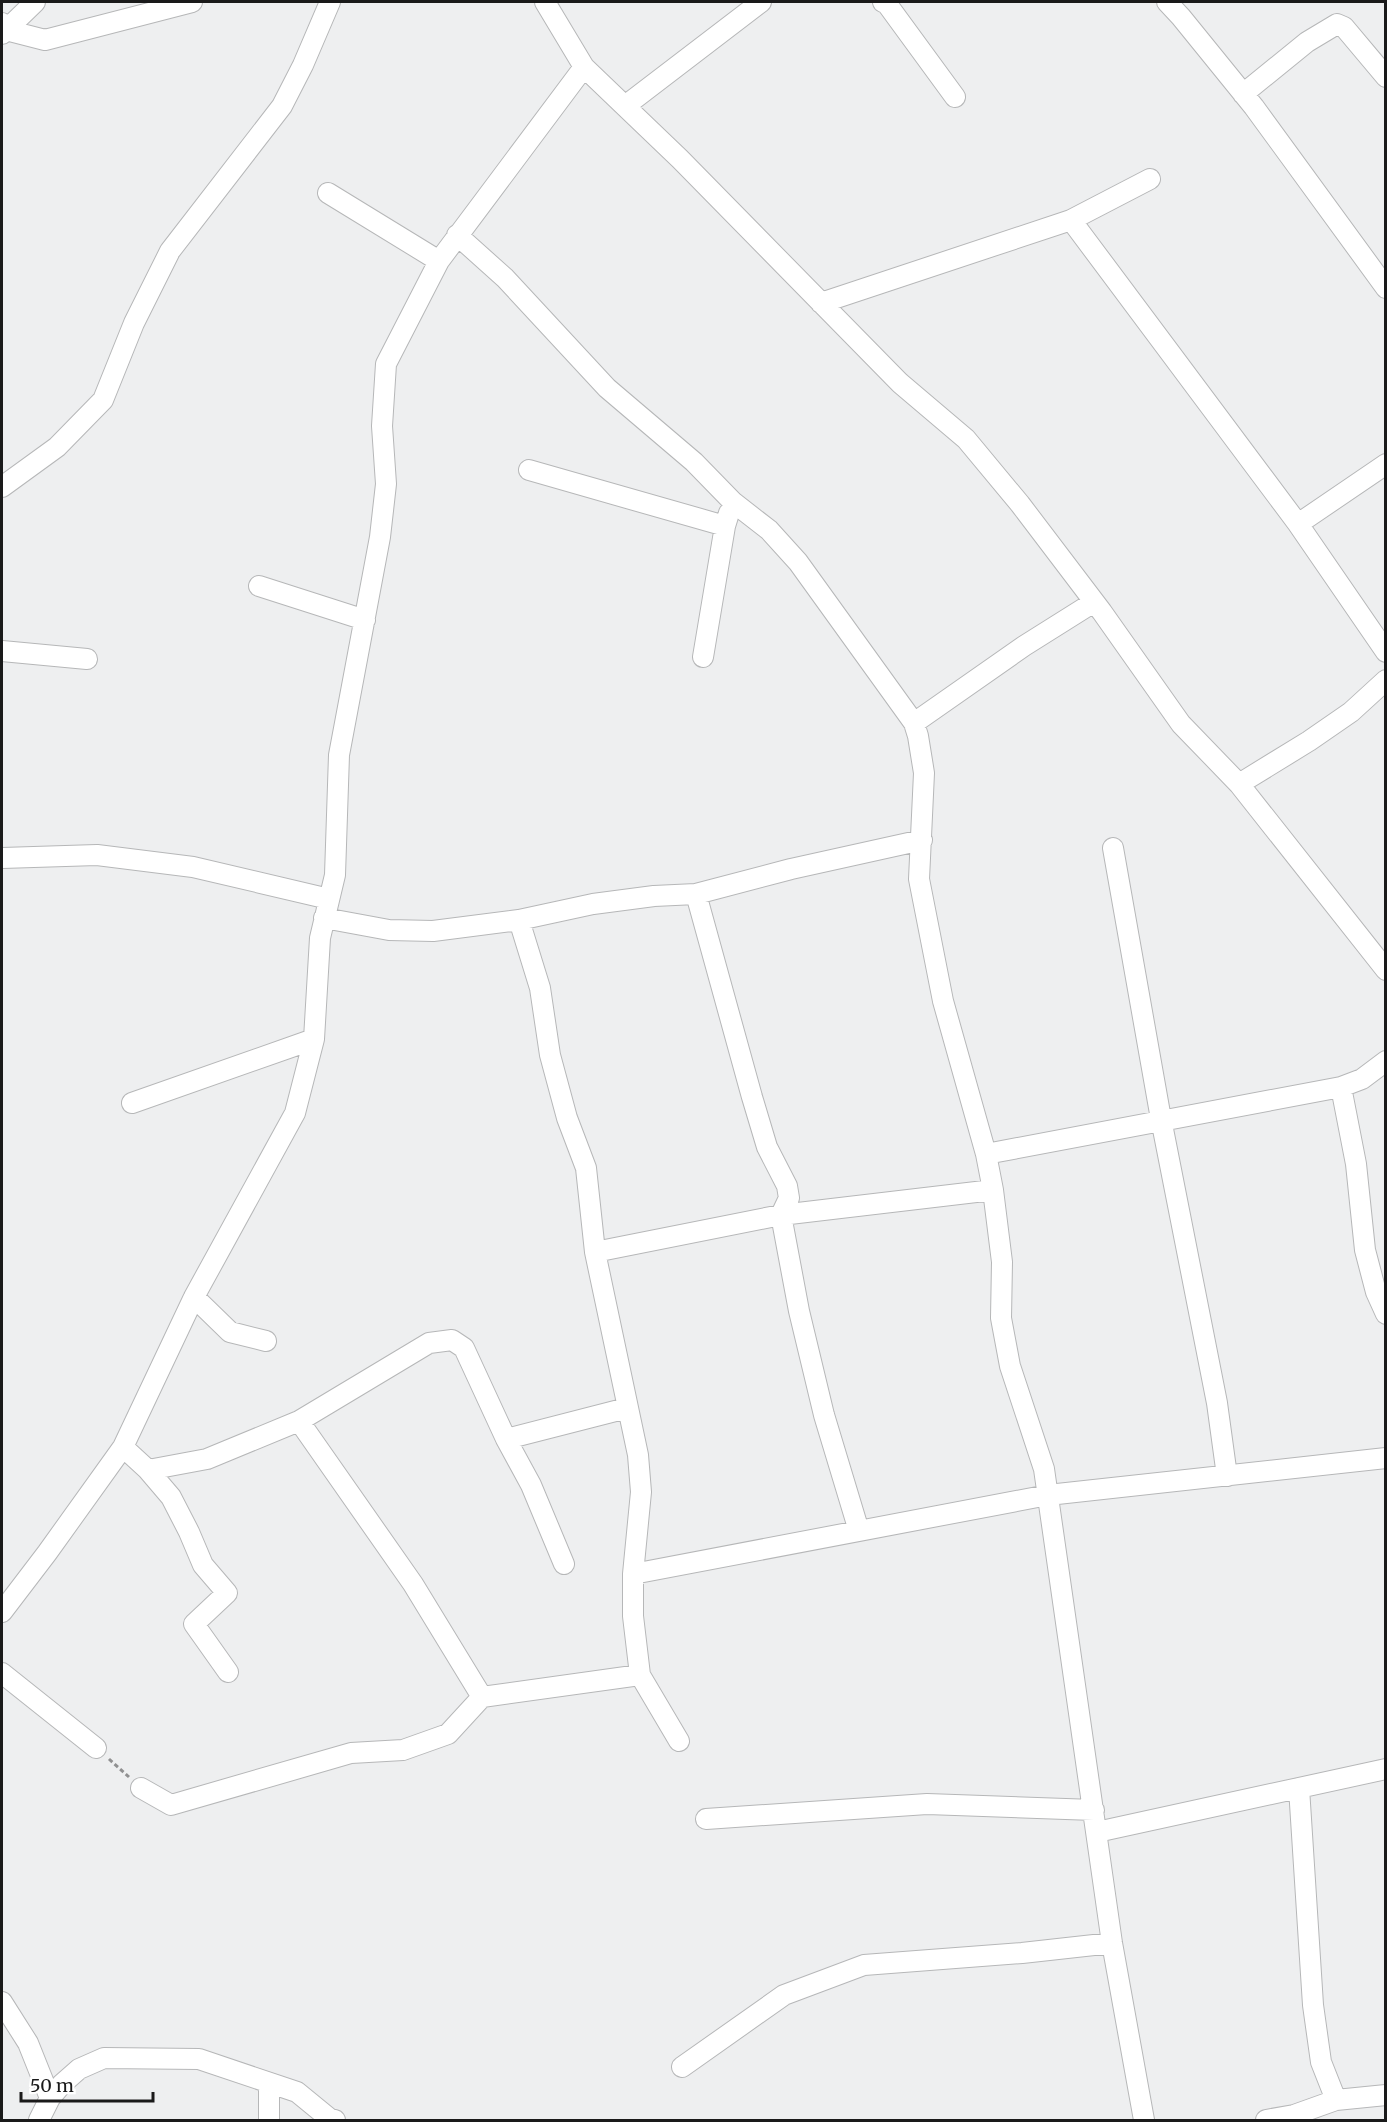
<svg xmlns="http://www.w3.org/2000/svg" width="1387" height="2122" viewBox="0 0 1387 2122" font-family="Merriweather,serif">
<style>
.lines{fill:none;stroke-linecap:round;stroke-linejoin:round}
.minor-casing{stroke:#b6b7b8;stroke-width:22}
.path{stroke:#909091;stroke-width:3;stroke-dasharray:4.5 3;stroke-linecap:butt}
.minor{stroke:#fff;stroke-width:20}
</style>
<rect width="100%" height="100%" fill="#eeeff0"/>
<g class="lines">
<!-- minor casing -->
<g class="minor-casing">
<path id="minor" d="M 883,2 L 887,4 L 955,97
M 1167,2 L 1181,17 L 1254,107 L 1386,288
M 2,23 L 6,30 L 45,40 L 192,2
M 2,34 L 35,2
M 584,67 L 680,159 L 900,383 L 966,439 L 1020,504 L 1102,612 L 1181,724 L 1239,784 L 1386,970
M 1243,94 L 1307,42 L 1337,24 L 1344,27 L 1386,77
M 625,106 L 761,2
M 328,193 L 439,261
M 1071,220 L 1298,524 L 1386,652
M 457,235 L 505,278 L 607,388 L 694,462 L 733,502 L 769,530 L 798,562 L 914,723 L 918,736 L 924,773 L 919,879 L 943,1001 L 986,1154 L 993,1190 L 1002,1262 L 1001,1318 L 1010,1366 L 1044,1469 L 1112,1943 L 1144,2120
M 821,303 L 1071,220 L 1150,179
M 529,470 L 725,526
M 2,487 L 57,447 L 103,400 L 134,323 L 170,251 L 282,106 L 303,65 L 330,2
M 1298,524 L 1386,464
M 259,586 L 365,620
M 2,651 L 87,659
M 703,657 L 725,526 L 729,513
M 914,723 L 1024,646 L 1094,602
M 1239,784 L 1309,741 L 1351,712 L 1386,680
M 1113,848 L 1161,1119 L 1217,1403 L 1227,1476
M 2,858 L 97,855 L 193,867 L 329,899
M 696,894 L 791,869 L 922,840
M 324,918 L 389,930 L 433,931 L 519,920 L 593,904 L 654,896 L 696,894 L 752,1097 L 767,1147 L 787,1186 L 789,1198 L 781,1215 L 799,1311 L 824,1415 L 859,1531
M 519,920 L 540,988 L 550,1055 L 567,1118 L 586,1168 L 595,1252 L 638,1455 L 641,1492 L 633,1574 L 633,1616 L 640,1675 L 679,1741
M 1386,1061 L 1362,1079 L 1341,1087 L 1356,1164 L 1365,1250 L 1376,1292 L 1386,1314
M 132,1103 L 314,1039
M 986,1154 L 1341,1087
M 595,1252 L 781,1215 L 993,1190
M 194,1297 L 230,1332 L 266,1341
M 299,1421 L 413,1584 L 482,1697
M 506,1439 L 627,1408
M 123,1447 L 148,1470 L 171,1497 L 189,1532 L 203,1565 L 227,1593 L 194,1624 L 228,1672
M 148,1470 L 207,1459 L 299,1421 L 429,1343 L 452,1340 L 464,1348 L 506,1439 L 531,1485 L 564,1564
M 633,1574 L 1048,1495 L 1386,1458
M 2,1612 L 47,1553 L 123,1447 L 194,1297 L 295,1113 L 314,1039 L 320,938 L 335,875 L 339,755 L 380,537 L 386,484 L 382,426 L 386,364 L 439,261 L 584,67 L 545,2
M 2,1673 L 96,1748
M 141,1788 L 171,1805 L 351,1753 L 403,1750 L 448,1734 L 482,1697 L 640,1675
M 1299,1788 L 1313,2005 L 1321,2062 L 1336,2100
M 706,1819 L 927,1804 L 1094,1810
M 1097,1832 L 1386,1769
M 2,2002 L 28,2043 L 50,2098
M 682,2067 L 784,1995 L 864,1965 L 1022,1953 L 1112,1943
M 39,2120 L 50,2098 L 62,2084 L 79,2069 L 104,2058 L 199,2059 L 297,2092 L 330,2119 L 335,2120
M 269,2120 L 269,2085
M 1266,2120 L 1294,2115 L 1336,2100 L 1386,2095"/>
</g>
<!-- path -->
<path class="path" d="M 109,1759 L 129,1777"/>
<!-- minor -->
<use href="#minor" class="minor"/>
</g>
<!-- border -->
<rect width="1387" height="2122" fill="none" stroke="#1a1a1a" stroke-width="6"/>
<!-- scale -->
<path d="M21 2092v9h132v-9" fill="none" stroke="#1a1a1a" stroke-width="3"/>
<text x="30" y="2092" font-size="18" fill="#1a1a1a" stroke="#ffffff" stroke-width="4.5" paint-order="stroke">50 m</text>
</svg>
